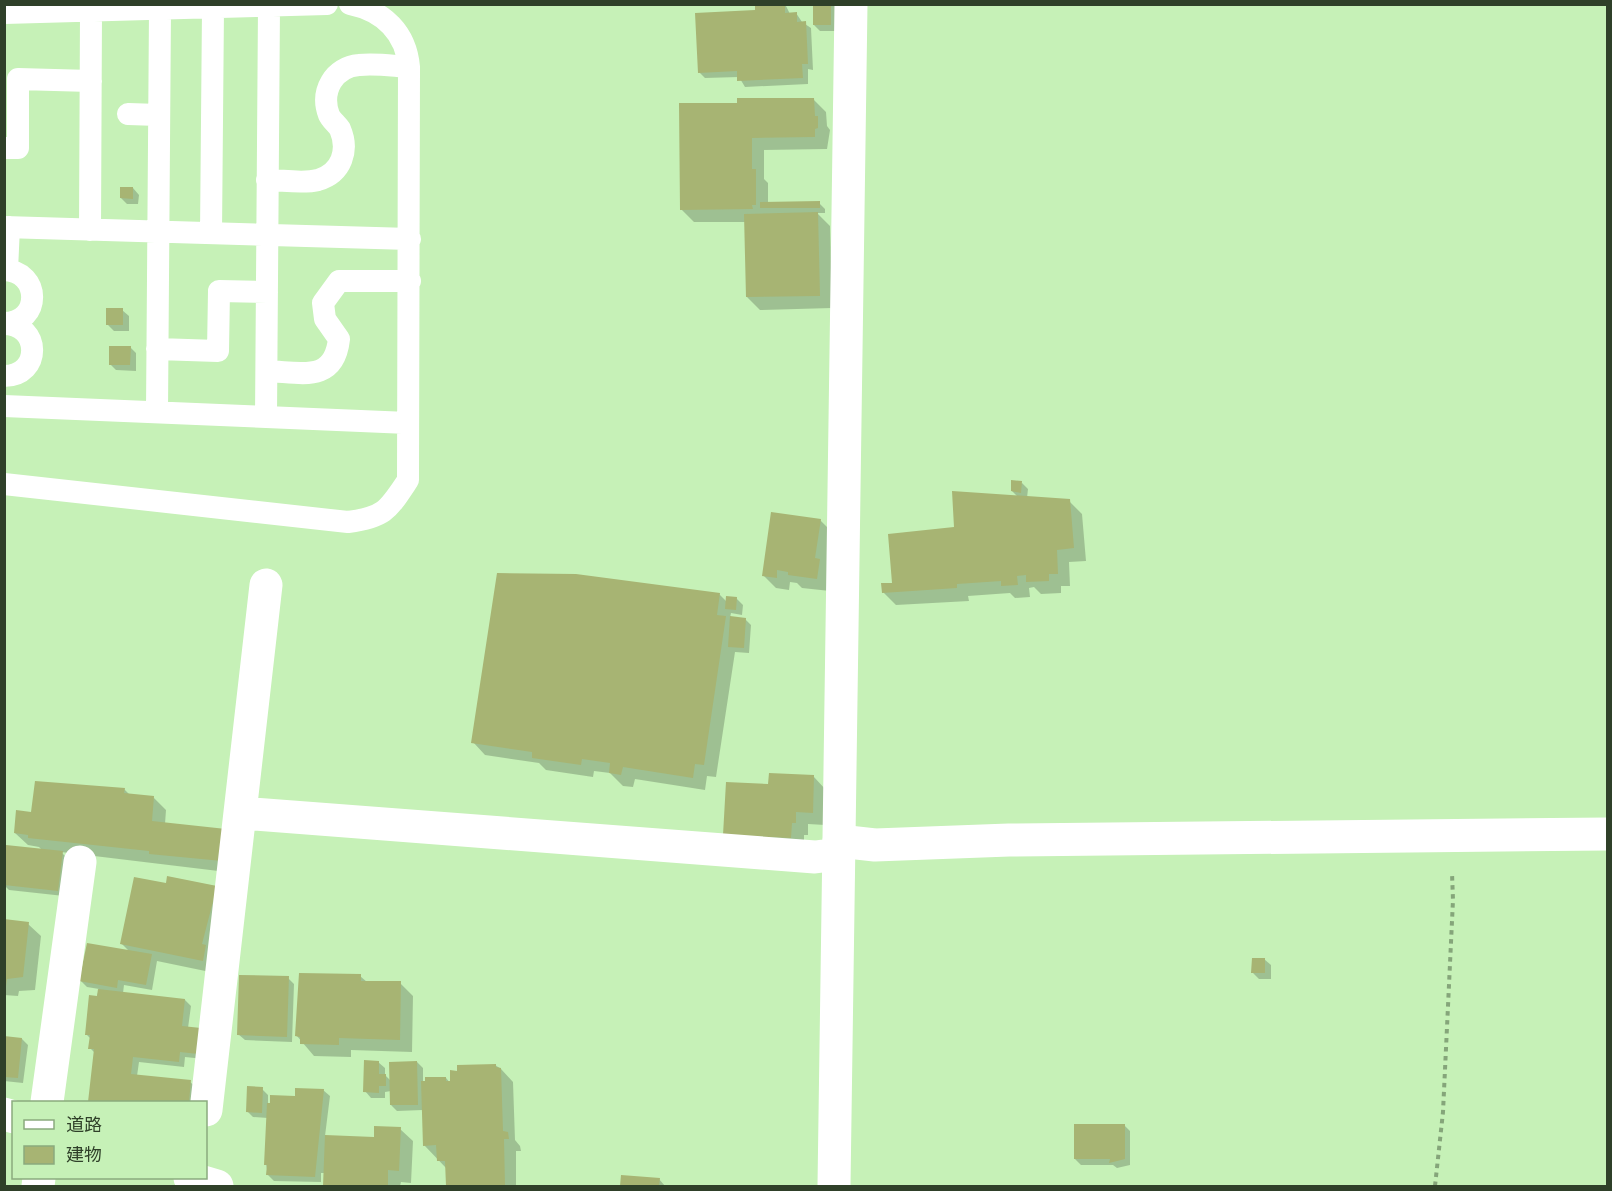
<svg xmlns="http://www.w3.org/2000/svg" width="1612" height="1191" viewBox="0 0 1612 1191" font-family="Rubik,'Noto Sans JP',sans-serif">
<style>
.shadow{fill:#0003}
.building{fill:#a7b473}
.lines{fill:none;stroke-linecap:round;stroke-linejoin:round}
.path{stroke:#85a57a;stroke-width:4;stroke-dasharray:4.5 4.5;stroke-linecap:butt}
.service{stroke:#fff;stroke-width:22}
.minor{stroke:#fff;stroke-width:33}
.tertiary{stroke:#fff;stroke-width:33}
</style>
<rect width="100%" height="100%" fill="#c6f1b7"/>
<!-- shadow -->
<path class="shadow" d="M 785,4 L 790,14 L 796,13 L 802,22 L 811,28 L 813,70 L 808,69 L 808,84 L 745,87 L 739,77 L 705,78 L 699,72 L 756,11 Z
M 814,4 L 837,4 L 836,31 L 820,31 L 814,25 Z
M 813,99 L 826,112 L 827,126 L 830,130 L 827,149 L 764,150 L 764,179 L 768,183 L 768,203 L 819,203 L 825,209 L 825,213 L 817,213 L 830,226 L 832,308 L 760,310 L 747,297 L 746,222 L 694,222 L 681,209 L 739,104 Z
M 133,188 L 139,195 L 138,204 L 127,204 L 121,198 Z
M 122,310 L 129,316 L 129,331 L 114,331 L 108,325 Z
M 130,347 L 136,353 L 136,371 L 116,370 L 110,364 Z
M 1022,483 L 1028,489 L 1027,498 L 1069,501 L 1082,514 L 1086,561 L 1069,562 L 1070,586 L 1061,586 L 1061,593 L 1041,594 L 1034,587 L 1029,588 L 1030,597 L 1015,598 L 1010,593 L 968,596 L 969,601 L 896,605 L 883,592 L 956,528 L 1018,497 L 1012,491 Z
M 820,520 L 833,533 L 830,591 L 802,588 L 797,583 L 790,582 L 789,590 L 776,588 L 763,575 Z
M 719,594 L 727,602 L 736,598 L 743,605 L 742,615 L 731,613 L 730,618 L 745,619 L 751,625 L 749,653 L 735,652 L 716,777 L 707,776 L 705,790 L 635,779 L 633,787 L 623,786 L 610,773 L 594,771 L 593,777 L 546,770 L 539,763 L 485,755 L 473,742 Z
M 814,777 L 826,790 L 825,825 L 808,824 L 808,835 L 804,835 L 804,850 L 738,847 L 769,786 Z
M 124,789 L 130,795 L 153,797 L 166,810 L 165,824 L 225,830 L 235,873 L 61,852 L 68,859 L 64,896 L 9,890 L 4,885 L 4,851 L 7,853 L 43,851 L 39,847 L 28,845 L 15,833 L 32,813 Z
M 167,885 L 216,887 L 215,973 L 157,961 L 152,990 L 124,985 L 123,993 L 185,1000 L 191,1006 L 188,1028 L 204,1059 L 185,1057 L 184,1067 L 139,1062 L 137,1076 L 190,1082 L 197,1088 L 195,1102 L 89,1102 L 95,1053 L 90,1048 L 91,1039 L 86,1034 L 99,989 L 87,987 L 81,981 L 129,951 L 122,944 Z
M 4,921 L 28,924 L 41,936 L 35,990 L 19,991 L 18,996 L 4,995 Z
M 1264,959 L 1271,965 L 1271,979 L 1259,979 L 1253,973 Z
M 360,976 L 367,982 L 400,983 L 413,996 L 412,1052 L 351,1050 L 351,1057 L 314,1056 L 297,1036 Z
M 288,978 L 294,984 L 292,1042 L 245,1040 L 238,1034 Z
M 4,1038 L 22,1039 L 28,1045 L 23,1083 L 4,1081 Z
M 378,1062 L 385,1068 L 385,1075 L 391,1081 L 417,1062 L 423,1068 L 423,1083 L 446,1078 L 451,1084 L 495,1065 L 501,1069 L 513,1082 L 515,1140 L 520,1146 L 521,1151 L 516,1151 L 516,1186 L 447,1186 L 447,1169 L 424,1145 L 423,1110 L 397,1111 L 391,1105 L 391,1091 L 385,1092 L 385,1098 L 371,1098 L 365,1091 Z
M 262,1089 L 268,1095 L 268,1104 L 323,1090 L 330,1096 L 325,1136 L 375,1139 L 400,1129 L 413,1141 L 411,1183 L 401,1182 L 400,1186 L 324,1186 L 325,1173 L 321,1173 L 321,1182 L 274,1181 L 268,1175 L 266,1164 L 268,1118 L 253,1117 L 247,1111 Z
M 1124,1125 L 1130,1131 L 1130,1165 L 1117,1168 L 1113,1165 L 1081,1165 L 1075,1159 Z
M 623,1176 L 659,1179 L 665,1186 L 622,1186 Z"/>
<!-- building -->
<path class="building" d="M 755,4 L 785,4 L 785,13 L 797,12 L 797,22 L 806,21 L 808,64 L 802,64 L 803,78 L 737,81 L 737,71 L 698,73 L 695,13 L 755,10 Z
M 813,4 L 831,4 L 831,25 L 813,25 Z
M 737,98 L 814,98 L 815,116 L 818,116 L 818,128 L 815,129 L 815,137 L 752,138 L 752,169 L 756,169 L 756,205 L 752,205 L 753,209 L 680,210 L 679,103 L 737,103 Z
M 120,187 L 133,187 L 133,199 L 120,198 Z
M 820,201 L 820,208 L 760,208 L 760,202 Z
M 818,212 L 820,296 L 746,297 L 744,214 Z
M 106,308 L 123,308 L 123,325 L 106,325 Z
M 109,346 L 131,346 L 130,365 L 109,365 Z
M 1011,480 L 1022,481 L 1021,493 L 1011,491 Z
M 952,491 L 1070,499 L 1074,548 L 1057,550 L 1058,574 L 1049,574 L 1049,581 L 1026,582 L 1026,575 L 1017,576 L 1018,585 L 1001,586 L 1001,581 L 957,584 L 957,588 L 882,593 L 881,583 L 892,583 L 888,534 L 954,527 Z
M 771,512 L 821,519 L 815,558 L 820,559 L 817,579 L 788,575 L 788,572 L 777,570 L 777,578 L 762,576 Z
M 497,573 L 576,574 L 720,593 L 717,615 L 726,616 L 704,765 L 695,764 L 693,778 L 623,767 L 621,775 L 609,773 L 610,763 L 582,759 L 581,765 L 532,758 L 532,752 L 471,743 Z
M 726,596 L 737,597 L 736,610 L 725,609 Z
M 730,616 L 746,618 L 744,648 L 728,647 Z
M 769,773 L 814,775 L 813,813 L 796,812 L 796,823 L 792,823 L 791,838 L 723,835 L 726,782 L 768,784 Z
M 35,781 L 125,788 L 124,793 L 154,796 L 152,821 L 226,829 L 222,861 L 149,854 L 149,851 L 28,838 L 28,835 L 14,833 L 16,810 L 31,812 Z
M 6,845 L 63,851 L 58,891 L 4,885 Z
M 167,876 L 217,886 L 202,944 L 206,945 L 203,961 L 120,944 L 134,877 L 166,883 Z
M 4,919 L 29,922 L 23,977 L 7,979 L 6,986 Z
M 87,943 L 152,954 L 146,985 L 118,980 L 117,988 L 79,981 Z
M 1252,958 L 1265,958 L 1265,973 L 1251,973 Z
M 299,973 L 361,974 L 361,981 L 401,981 L 400,1040 L 339,1038 L 339,1045 L 300,1044 L 300,1037 L 295,1036 Z
M 239,975 L 289,976 L 287,1037 L 237,1035 Z
M 98,989 L 185,999 L 182,1026 L 201,1028 L 198,1054 L 180,1052 L 179,1062 L 133,1057 L 131,1074 L 191,1080 L 189,1102 L 88,1102 L 94,1049 L 88,1049 L 90,1035 L 85,1035 L 89,995 L 97,996 Z
M 4,1036 L 22,1038 L 18,1078 L 4,1077 Z
M 364,1060 L 379,1061 L 379,1074 L 386,1074 L 386,1086 L 379,1086 L 379,1093 L 363,1092 Z
M 417,1061 L 418,1105 L 390,1105 L 389,1062 Z
M 496,1064 L 496,1067 L 501,1068 L 503,1131 L 508,1132 L 509,1139 L 504,1139 L 505,1186 L 446,1186 L 445,1161 L 437,1161 L 436,1145 L 423,1146 L 421,1081 L 425,1081 L 425,1077 L 446,1077 L 446,1081 L 450,1081 L 450,1070 L 457,1071 L 457,1065 Z
M 247,1086 L 263,1087 L 262,1113 L 246,1112 Z
M 295,1088 L 324,1089 L 315,1177 L 266,1175 L 267,1165 L 264,1165 L 267,1103 L 270,1103 L 270,1095 L 295,1096 Z
M 1074,1124 L 1125,1124 L 1125,1159 L 1109,1163 L 1110,1159 L 1074,1159 Z
M 374,1126 L 401,1127 L 399,1171 L 388,1170 L 388,1185 L 323,1186 L 325,1135 L 374,1137 Z
M 621,1175 L 660,1178 L 659,1186 L 620,1186 Z"/>
<g class="lines">
<!-- path -->
<path class="path" d="M 1435,1186 L 1443,1112 L 1453,900 L 1452,873"/>
<!-- service -->
<path class="service" d="M 4,13 L 327,4
M 128,114 L 159,115
M 4,148 L 18,148 L 18,79 L 91,81
M 267,180 C 282,180 303,184 318,180 C 342,173 349,150 340,129 C 337,124 331,120 329,115 C 320,91 334,67 359,65 C 375,63 393,66 409,67
M 4,227 L 410,239
M 90,230 L 91,11
M 211,233 L 213,8
M 4,270 C 41,271 42,323 4,323
M 7,270 L 9,227
M 4,324 C 41,324 42,376 4,376
M 157,349 L 218,351 L 219,291 L 267,292
M 267,371 C 300,372 334,384 339,339 L 325,319 L 323,303 L 339,281 L 410,281
M 4,406 L 408,423
M 157,412 L 160,10
M 266,417 L 269,6
M 4,484 L 348,522 C 385,517 388,510 408,480 L 409,67 C 406,33 384,11 350,4"/>
<!-- minor -->
<path class="minor" d="M 240,813 L 815,857 L 839,854
M 839,841 L 875,845 L 1009,840 L 1608,834
M 47,1102 L 80,862
M 206,1110 L 266,585
M 4,1114 L 14,1117
M 190,1178 L 217,1186
M 38,1186 L 39,1178"/>
<!-- tertiary -->
<path class="tertiary" d="M 834,1186 L 851,4"/>
</g>
<!-- border -->
<rect width="1612" height="1191" fill="none" stroke="#2f4029" stroke-width="12"/>
<!-- legend -->
<rect x="12" y="1101" width="195" height="78" fill="#c6f1b7" stroke="#8aaa7e" stroke-width="1.5"/>
<rect x="24" y="1120" width="30" height="9" fill="#ffffff" stroke="#8aaa7e" stroke-width="1.5"/>
<text x="66" y="1131" font-size="18" fill="#2f4029">道路</text>
<rect x="24" y="1146" width="30" height="18" fill="#a7b473" stroke="#8aaa7e" stroke-width="1.5"/>
<text x="66" y="1161" font-size="18" fill="#2f4029">建物</text>
</svg>
